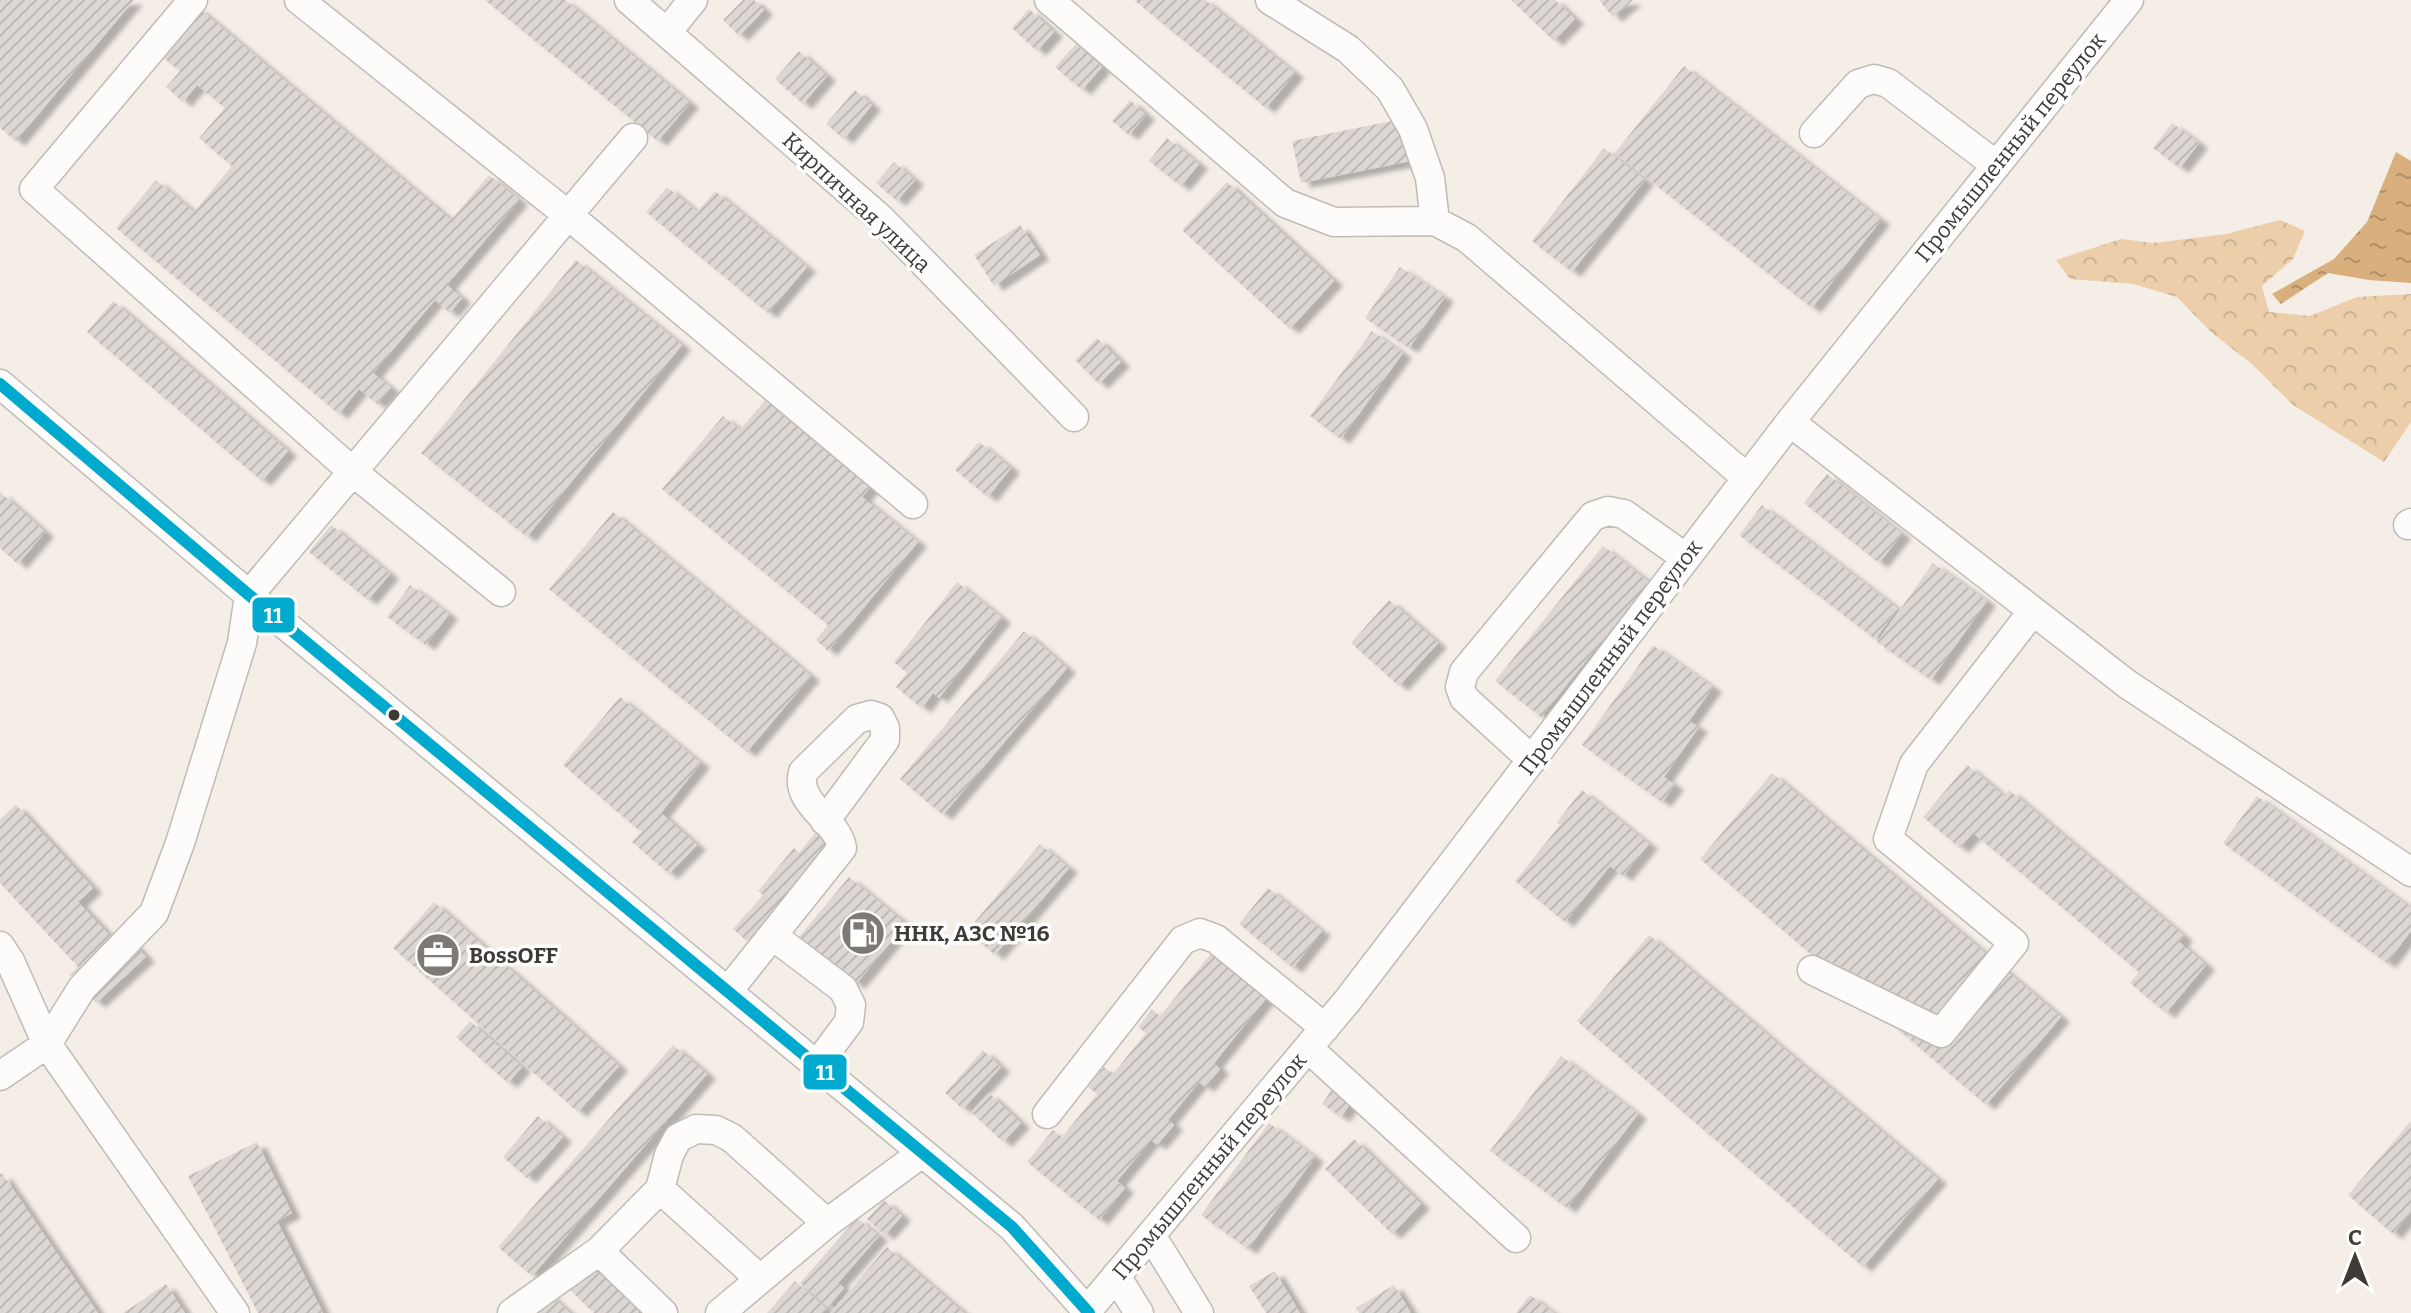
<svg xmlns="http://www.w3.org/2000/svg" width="2411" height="1313" viewBox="0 0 2411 1313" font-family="Bitter,serif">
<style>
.forest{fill:url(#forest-crowns)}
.water{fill:url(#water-ripples)}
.building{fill:url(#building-hatch);filter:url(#shadow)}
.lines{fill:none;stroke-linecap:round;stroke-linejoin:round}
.minor-casing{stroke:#bfbbb6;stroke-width:31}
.minor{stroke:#fdfcfb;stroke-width:28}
.bus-1-casing{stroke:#fff;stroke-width:18}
.bus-1{stroke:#00a9ce;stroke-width:12}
.bus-dot{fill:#3e3a35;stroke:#fff;stroke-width:3}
.labels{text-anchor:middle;stroke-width:7;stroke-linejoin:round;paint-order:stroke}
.street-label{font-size:22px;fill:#3e3a35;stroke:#fff}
.poi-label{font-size:22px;font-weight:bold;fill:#3e3a35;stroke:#fff;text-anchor:start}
.line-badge{stroke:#fff;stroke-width:3}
.badge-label{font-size:22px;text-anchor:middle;font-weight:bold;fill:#fff}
</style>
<defs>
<pattern id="forest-crowns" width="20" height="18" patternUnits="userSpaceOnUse" patternTransform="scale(2)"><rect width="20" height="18" fill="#ecceab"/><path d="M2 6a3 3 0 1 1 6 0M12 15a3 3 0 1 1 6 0" fill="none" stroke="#cbb294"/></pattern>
<pattern id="water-ripples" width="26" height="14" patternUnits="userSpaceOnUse" patternTransform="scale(2)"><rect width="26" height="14" fill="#d8af7d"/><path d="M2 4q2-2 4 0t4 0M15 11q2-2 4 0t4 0" fill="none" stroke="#b18f67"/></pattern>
<pattern id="building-hatch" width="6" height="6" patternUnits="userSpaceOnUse" patternTransform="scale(2)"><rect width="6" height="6" fill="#dcd7d2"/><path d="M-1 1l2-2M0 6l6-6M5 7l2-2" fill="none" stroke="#beb9b5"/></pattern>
<filter id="shadow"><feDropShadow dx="9" dy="5" stdDeviation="2" flood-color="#0004"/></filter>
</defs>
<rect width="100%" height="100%" fill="#f4eee7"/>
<!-- forest -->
<path class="forest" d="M 2280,220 L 2305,231 L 2293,259 L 2262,286 L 2269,312 L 2310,316 L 2357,297 L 2411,294 L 2411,422 L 2384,462 L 2293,405 L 2253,365 L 2211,332 L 2177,297 L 2133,284 L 2070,279 L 2056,260 L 2121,239 L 2153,243 L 2226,234 Z"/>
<!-- water -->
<path class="water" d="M 2396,152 L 2411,161 L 2411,283 L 2369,280 L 2328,273 L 2281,304 L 2272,294 L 2334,259 L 2367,222 Z"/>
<!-- building -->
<path class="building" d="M 0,0 L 134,0 L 16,141 L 0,128 Z
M 485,0 L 565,0 L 690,103 L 658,141 Z
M 743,0 L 754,0 L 764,10 L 739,36 L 723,20 Z
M 1134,0 L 1205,0 L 1295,73 L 1266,108 Z
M 1511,0 L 1555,0 L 1575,19 L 1554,41 Z
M 1599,0 L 1633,0 L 1613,17 Z
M 197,7 L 451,220 L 489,175 L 519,200 L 447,285 L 462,298 L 450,313 L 435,300 L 373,373 L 391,388 L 377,404 L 359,389 L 339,414 L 116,228 L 156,180 L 194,212 L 232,166 L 199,138 L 225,108 L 197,85 L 183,102 L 166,87 L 180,71 L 158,53 Z
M 1029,9 L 1054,32 L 1037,51 L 1012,28 Z
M 1076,44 L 1102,67 L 1082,90 L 1055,67 Z
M 799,51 L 827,76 L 803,104 L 775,79 Z
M 1684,66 L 1881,220 L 1812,308 L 1615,153 Z
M 855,90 L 872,105 L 844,139 L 826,124 Z
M 1130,100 L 1146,115 L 1129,135 L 1112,121 Z
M 1402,119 L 1411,161 L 1301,183 L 1292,141 Z
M 2172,123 L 2199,143 L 2180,168 L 2153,148 Z
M 1167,138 L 1199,164 L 1181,186 L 1149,161 Z
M 1604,148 L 1645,180 L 1572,272 L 1532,241 Z
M 894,162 L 915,180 L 897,201 L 876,183 Z
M 1227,182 L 1334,281 L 1290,329 L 1182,230 Z
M 667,187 L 697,212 L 715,191 L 807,267 L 768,313 L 646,212 Z
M 1020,225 L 1040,255 L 994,286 L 974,255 Z
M 576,260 L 682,345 L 527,537 L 421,453 Z
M 1400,267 L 1445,297 L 1409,348 L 1365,318 Z
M 113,301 L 288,451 L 262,481 L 87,332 Z
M 1372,331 L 1403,353 L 1341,439 L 1310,416 Z
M 1097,338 L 1121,362 L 1099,384 L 1075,360 Z
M 767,398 L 873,484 L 862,497 L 918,542 L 828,651 L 816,640 L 828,625 L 662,489 L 723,416 L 740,430 Z
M 979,442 L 1011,468 L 988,497 L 955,470 Z
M 1827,474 L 1902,534 L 1879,563 L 1804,503 Z
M 0,492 L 45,532 L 18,564 L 0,548 Z
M 1762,505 L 1898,609 L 1875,639 L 1739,535 Z
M 613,512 L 811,676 L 747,752 L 549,589 Z
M 331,525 L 390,574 L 368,600 L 309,552 Z
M 1603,546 L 1649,582 L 1541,717 L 1495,681 Z
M 1933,563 L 1987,601 L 1931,680 L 1877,642 Z
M 957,582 L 1002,618 L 939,698 L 933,693 L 922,708 L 896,687 L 907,673 L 894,662 Z
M 410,585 L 449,614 L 426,645 L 387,617 Z
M 1389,600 L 1438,643 L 1399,686 L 1351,643 Z
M 1024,631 L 1067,668 L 943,815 L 900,779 Z
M 1653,645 L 1713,687 L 1689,721 L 1699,727 L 1664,777 L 1675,785 L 1662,802 L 1582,745 Z
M 620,697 L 701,763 L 661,813 L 697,845 L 669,874 L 632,842 L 641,832 L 563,765 Z
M 1967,765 L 2004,796 L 2009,790 L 2184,936 L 2179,942 L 2206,965 L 2166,1013 L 2130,983 L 2139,972 L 1973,833 L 1960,848 L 1923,817 Z
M 1772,773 L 2061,1017 L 1986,1105 L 1700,859 Z
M 1582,790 L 1649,844 L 1623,876 L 1610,866 L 1565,922 L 1515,881 L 1560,825 L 1557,822 Z
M 2257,796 L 2411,908 L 2411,931 L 2387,963 L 2223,843 Z
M 16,805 L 93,888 L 78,902 L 110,936 L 119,928 L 146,957 L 96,1003 L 70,975 L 78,967 L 0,883 L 0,819 Z
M 816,832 L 830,844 L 747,941 L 733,929 L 763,895 L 758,891 L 794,848 L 799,853 Z
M 1040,844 L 1069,868 L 995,955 L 967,931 Z
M 849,877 L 906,924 L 856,984 L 799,937 Z
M 1268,888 L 1322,931 L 1293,968 L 1239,924 Z
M 434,902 L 619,1066 L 578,1112 L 393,948 Z
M 1649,935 L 1938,1179 L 1863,1267 L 1577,1021 Z
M 1218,945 L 1273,990 L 1214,1063 L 1220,1069 L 1205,1087 L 1199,1082 L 1168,1120 L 1174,1125 L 1157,1145 L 1151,1140 L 1117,1181 L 1125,1188 L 1099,1220 L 1027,1162 L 1053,1130 L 1062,1137 L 1097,1094 L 1088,1087 L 1104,1067 L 1113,1074 L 1146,1033 L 1138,1027 L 1152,1009 L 1160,1016 Z
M 470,1021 L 522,1067 L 508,1083 L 456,1037 Z
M 673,1045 L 707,1074 L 532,1276 L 498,1247 Z
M 983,1050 L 1001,1067 L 963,1109 L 945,1093 Z
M 1561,1056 L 1638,1114 L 1567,1208 L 1490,1151 Z
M 1333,1088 L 1352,1101 L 1341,1117 L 1322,1104 Z
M 989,1093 L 1021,1123 L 1003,1142 L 971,1112 Z
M 538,1116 L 563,1137 L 527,1178 L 503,1157 Z
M 2411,1121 L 2411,1212 L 2393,1234 L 2348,1195 Z
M 1269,1123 L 1315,1157 L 1248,1249 L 1201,1215 Z
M 1354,1139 L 1421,1204 L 1392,1234 L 1325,1169 Z
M 257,1142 L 292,1213 L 277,1221 L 323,1313 L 258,1313 L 188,1176 Z
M 2,1173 L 98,1313 L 0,1313 L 0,1175 Z
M 884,1200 L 902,1216 L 885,1235 L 867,1219 Z
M 857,1218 L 879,1236 L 838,1283 L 844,1288 L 828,1307 L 800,1283 Z
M 887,1247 L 964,1313 L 830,1313 Z
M 596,1263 L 643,1308 L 638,1313 L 594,1313 L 570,1290 Z
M 1275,1271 L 1300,1313 L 1266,1313 L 1249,1286 Z
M 795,1281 L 827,1309 L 823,1313 L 767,1313 Z
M 166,1284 L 185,1313 L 123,1313 Z
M 1394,1285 L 1411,1313 L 1359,1313 L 1356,1308 Z
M 548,1293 L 570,1313 L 530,1313 Z
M 1530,1295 L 1554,1313 L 1516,1313 Z"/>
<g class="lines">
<!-- minor casing -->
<g class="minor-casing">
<path id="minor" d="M 193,0 L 34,189 L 353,472 L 501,592
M 299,0 L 568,215 L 913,504
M 629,0 L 881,219 L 1074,417
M 1049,0 L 1285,203 L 1334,222 L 1435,221 L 1467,238 L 1747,478
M 1270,0 L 1348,49 L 1390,89 L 1413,129 L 1430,178 L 1435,221
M 668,31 L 693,0
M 1814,133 L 1858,84 L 1874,79 L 1888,83 L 1996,165
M 0,384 L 249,595 L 1012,1227 L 1089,1313
M 1790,422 L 2127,684 L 2411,872
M 2408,525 L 2411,523
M 1532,760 L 1464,698 L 1460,687 L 1464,672 L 1593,516 L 1608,511 L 1624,514 L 1686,558
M 773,936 L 843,989 L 851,1005 L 849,1022 L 817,1065
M 0,946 L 10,961 L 47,1044 L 0,1076
M 1812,970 L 1941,1033 L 2014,943 L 1888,839 L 1914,764 L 2033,611
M 728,991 L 842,848 C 838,820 794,804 803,772 L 857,719 L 871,715 L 880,718 L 885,728 L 885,740 L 825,821
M 1308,1048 L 1516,1238
M 1047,1114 L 1183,940 L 1200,933 L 1216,939 L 1325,1028
M 660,1189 L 760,1279
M 1151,1235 L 1199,1313
M 599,1251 L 663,1313
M 1116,1276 L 1139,1313
M 1087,1311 L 1348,1000 L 1790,422 L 2129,0
M 235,1313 L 47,1044 L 82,988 L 154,913 L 180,843 L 242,643 L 249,595 L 633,138
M 512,1313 L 599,1251 L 660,1189 L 669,1155 L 678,1138 L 696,1129 L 716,1130 L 732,1138 L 827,1223
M 720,1313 L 827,1223 L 922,1153"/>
</g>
<!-- minor -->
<use href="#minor" class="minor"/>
<!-- bus-1 casing -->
<g class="bus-1-casing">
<path id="bus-1" d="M 0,384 L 249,595 L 1012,1227 L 1089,1313"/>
</g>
<!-- bus-1 -->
<use href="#bus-1" class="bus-1"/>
</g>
<!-- icons -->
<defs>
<g id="fuel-disc" transform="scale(2.3)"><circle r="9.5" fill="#7e7973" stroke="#fff"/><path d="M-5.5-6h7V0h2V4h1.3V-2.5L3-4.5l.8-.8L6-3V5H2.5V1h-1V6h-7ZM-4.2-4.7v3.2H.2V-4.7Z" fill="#fff"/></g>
<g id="office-disc" transform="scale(2.3)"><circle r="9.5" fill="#7e7973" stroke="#fff"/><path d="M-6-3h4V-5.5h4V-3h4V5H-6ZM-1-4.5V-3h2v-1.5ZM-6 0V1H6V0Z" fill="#fff"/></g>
</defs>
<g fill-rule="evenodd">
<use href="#fuel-disc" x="863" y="933"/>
<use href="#office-disc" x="438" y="955"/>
</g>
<!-- markers -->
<circle class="bus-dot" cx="394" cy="715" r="7"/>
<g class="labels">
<!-- street labels -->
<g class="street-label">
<text transform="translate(2010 147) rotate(-51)" y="8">Промышленный переулок</text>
<text transform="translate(857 202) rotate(43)" y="8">Кирпичная улица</text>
<text transform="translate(1610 657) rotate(-53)" y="8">Промышленный переулок</text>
<text transform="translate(1209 1166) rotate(-50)" y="8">Промышленный переулок</text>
</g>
<!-- poi labels -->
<g class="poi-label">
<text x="894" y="941">ННК, АЗС №16</text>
<text x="469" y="963">BossOFF</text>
</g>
</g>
<g class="line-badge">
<rect x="251" y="596" width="45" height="38" rx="8" fill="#00a9ce"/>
<rect x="802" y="1053" width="46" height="38" rx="8" fill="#00a9ce"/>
</g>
<g class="badge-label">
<text x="273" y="623">11</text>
<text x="825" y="1080">11</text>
</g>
<!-- north arrow -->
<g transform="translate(2355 1257)" stroke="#ffffff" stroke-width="6" paint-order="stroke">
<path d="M0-6L14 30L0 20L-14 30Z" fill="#3e3a35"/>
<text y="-12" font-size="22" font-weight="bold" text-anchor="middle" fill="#3e3a35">С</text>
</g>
</svg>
